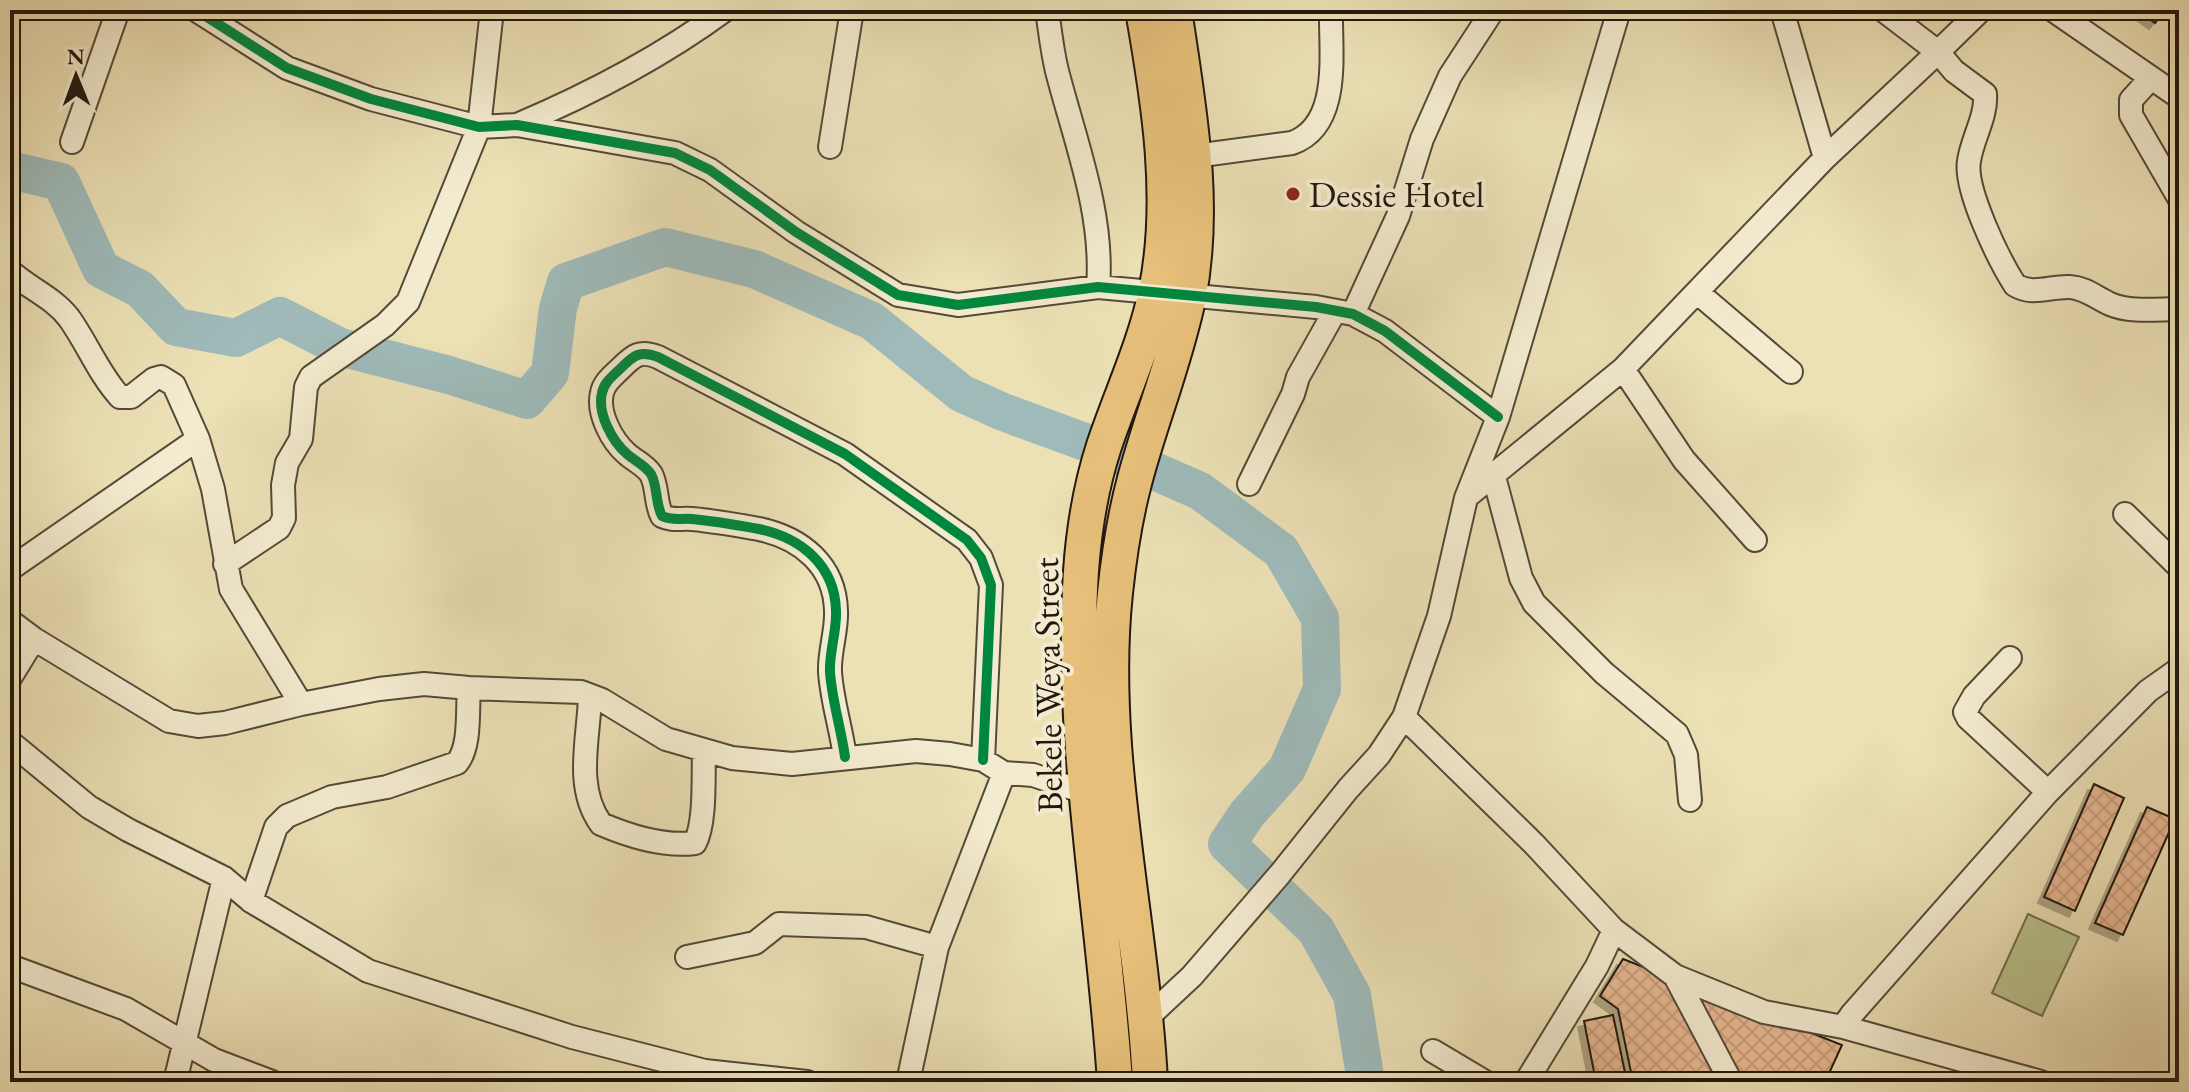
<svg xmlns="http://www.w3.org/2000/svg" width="2189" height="1092" viewBox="0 0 2189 1092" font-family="'EB Garamond',serif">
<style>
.garden{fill:#b9c28c;stroke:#6d6d4e;stroke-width:2}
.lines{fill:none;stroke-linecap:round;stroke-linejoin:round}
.river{stroke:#9ebab9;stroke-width:38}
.building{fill:url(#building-cross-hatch);stroke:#21180f;stroke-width:2;filter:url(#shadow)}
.minor-casing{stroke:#544a38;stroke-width:26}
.primary-casing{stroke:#21180f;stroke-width:38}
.minor{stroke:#f3ebcf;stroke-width:22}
.primary{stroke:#e6c07a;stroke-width:34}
.cycleway-casing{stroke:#f3ebcf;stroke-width:15}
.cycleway{stroke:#00873e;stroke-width:10}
.poi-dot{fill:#8f2418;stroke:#f3ebcf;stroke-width:3}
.labels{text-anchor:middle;stroke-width:8;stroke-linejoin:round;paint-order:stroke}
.poi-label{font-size:36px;fill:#21180f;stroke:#f3ebcf;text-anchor:start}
.street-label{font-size:36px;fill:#21180f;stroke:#f3ebcf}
</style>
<defs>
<pattern id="building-cross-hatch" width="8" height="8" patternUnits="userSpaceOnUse" patternTransform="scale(2)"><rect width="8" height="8" fill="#e7b791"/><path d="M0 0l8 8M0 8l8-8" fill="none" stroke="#c69d7c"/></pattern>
<filter id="shadow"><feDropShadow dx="-6" dy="6" stdDeviation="0" flood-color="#0004"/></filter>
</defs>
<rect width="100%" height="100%" fill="#ece0b5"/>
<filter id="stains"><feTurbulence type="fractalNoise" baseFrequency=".0025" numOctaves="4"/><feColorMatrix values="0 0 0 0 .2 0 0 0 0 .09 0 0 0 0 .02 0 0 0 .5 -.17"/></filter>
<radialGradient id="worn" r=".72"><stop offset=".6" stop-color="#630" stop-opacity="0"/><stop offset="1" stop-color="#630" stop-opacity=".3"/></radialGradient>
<!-- garden -->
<path class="garden" d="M 2028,914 L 2079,937 L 2042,1016 L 1992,993 Z"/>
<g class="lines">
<!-- river -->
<path class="river" d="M 10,170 L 61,182 L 101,269 L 140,289 L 176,327 L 236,338 L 280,316 L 340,347 L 449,375 L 527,400 L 550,373 L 558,308 L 566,282 L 665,247 L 754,269 L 872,321 L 961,393 L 1003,412 L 1104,449 L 1200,491 L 1281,551 L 1320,618 L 1322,689 L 1287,769 L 1247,814 L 1227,844 L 1316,930 L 1352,995 L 1366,1082"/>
</g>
<!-- building -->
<path class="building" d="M 2137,10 L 2165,10 L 2155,23 Z
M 2094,784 L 2124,798 L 2075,911 L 2044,897 Z
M 2147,807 L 2175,819 L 2123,935 L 2095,923 Z
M 1623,959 L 1842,1045 L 1825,1082 L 1633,1082 L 1618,1009 L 1600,996 Z
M 1613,1015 L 1627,1082 L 1596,1082 L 1584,1021 Z"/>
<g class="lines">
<!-- minor casing -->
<g class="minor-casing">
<path id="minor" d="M 196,10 L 287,68 L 371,99 L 479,127 L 517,125 L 675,153 L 710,170 L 796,232 L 898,295 L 958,305 L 1098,287 L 1316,307 L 1353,314 L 1385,331 L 1498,417
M 1047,10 C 1050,30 1052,51 1057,71 C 1075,141 1104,214 1098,287
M 1782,10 L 1825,158
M 1883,10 L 1938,52 L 1981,10
M 2053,10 L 2179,97
M 2150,79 L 2131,100 L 2131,115 L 2179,198
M 517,125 C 590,94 661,57 725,10
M 72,142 L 118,10
M 830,147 L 852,10
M 1195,156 L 1292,143 C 1342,125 1330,52 1331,10
M 10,271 C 28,288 53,297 69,318 C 87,343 99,374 120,397 L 131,397 L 154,379 L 161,377 L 174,385 L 198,439
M 1698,293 L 1791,372
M 1353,314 L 1398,216 L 1422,139 L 1450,76 L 1493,10
M 1623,369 L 1684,460 L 1755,540
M 1493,473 L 1521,578 L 1534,603 L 1604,673 L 1677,734 L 1686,755 L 1690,800
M 1249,484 L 1293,394 L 1298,377 L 1335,311
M 1470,494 L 1623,369 L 1825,158 L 1938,52 L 1954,71 L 1985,94 C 1987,116 1972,139 1969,161 C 1964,189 1999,260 2015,285 C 2033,296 2050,286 2070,287 C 2086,288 2096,298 2110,304 C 2130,313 2158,309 2179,309
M 2125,514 L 2179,567
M 225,564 L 279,528 L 284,518 L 283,485 L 287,463 L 301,439 L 306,387 L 311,377 L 385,325 L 408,302 L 479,127 L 492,10
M 10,569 L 198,439 L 213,489 L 231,589 L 301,704
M 10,621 L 34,639 L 169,721 L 198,726 L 225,723 L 301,704 L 379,689 L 424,684 L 469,688 L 581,692 L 602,700 L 666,739 L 732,758 L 792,764 L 916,751 L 950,754 L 983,760 L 1004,773 L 1033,775 L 1087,793
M 2010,658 L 1974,696 L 1965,712 L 1968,718 L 2048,792
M 10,678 L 34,639
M 590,696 C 589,738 574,787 601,824 C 629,836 664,847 695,843 C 706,822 703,775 704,750
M 1404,717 L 1534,844 L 1614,930 L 1675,976 L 1764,1012 L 1843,1027 L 1852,1014 L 2048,792 L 2148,691 L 2179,669
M 10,742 L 89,807 L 128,830 L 224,878 L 251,901 L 368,971 L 572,1037 L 705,1071 L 807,1082
M 845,757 C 841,728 832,701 830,672 C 829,652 837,631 836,611 C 835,565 801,538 759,529 C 737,525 714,521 692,519 C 681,518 672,521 662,516 C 655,503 658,487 651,474 C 645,465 635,461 627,454 C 612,441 597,413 602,393 C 604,382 614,375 621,368 C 634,355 640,350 658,357 L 845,454 L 967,540 L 981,558 L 991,585 L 983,760
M 251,901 L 276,827 L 287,816 L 332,797 L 387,787 L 457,763 C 471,746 467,711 469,688
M 687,957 L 755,943 L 779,924 L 866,927 L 937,947 L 1004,773
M 10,966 L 126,1009 L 214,1060 L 272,1082
M 1675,976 L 1731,1082
M 1147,1018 L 1192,976 L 1280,874 L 1348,789 L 1379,755 L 1404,717 L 1439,616 L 1466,498 L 1498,417 L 1619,10
M 1843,1027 L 2041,1082
M 1433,1051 L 1485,1082
M 175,1082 L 224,878
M 908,1082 L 937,947
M 1526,1082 L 1597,966 L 1614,930"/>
</g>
<!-- primary casing -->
<g class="primary-casing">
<path id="primary" d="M 1115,1082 C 1104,912 1070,742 1081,571 C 1084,529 1091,486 1104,446 C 1121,395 1145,345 1156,292 C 1175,200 1159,101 1143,10
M 1150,1082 C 1142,922 1098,752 1115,593 C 1119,555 1125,516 1135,479 C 1151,419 1175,361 1188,299 C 1207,203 1188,105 1174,10"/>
</g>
<!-- minor -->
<use href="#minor" class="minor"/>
<!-- primary -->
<use href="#primary" class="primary"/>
<!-- cycleway casing -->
<g class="cycleway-casing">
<path id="cycleway" d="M 196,10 L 287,68 L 371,99 L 479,127 L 517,125 L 675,153 L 710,170 L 796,232 L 898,295 L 958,305 L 1098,287 L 1316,307 L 1353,314 L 1385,331 L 1498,417
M 845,757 C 841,728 832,701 830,672 C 829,652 837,631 836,611 C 835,565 801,538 759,529 C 737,525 714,521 692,519 C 681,518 672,521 662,516 C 655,503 658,487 651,474 C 645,465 635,461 627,454 C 612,441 597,413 602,393 C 604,382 614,375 621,368 C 634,355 640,350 658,357 L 845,454 L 967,540 L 981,558 L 991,585 L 983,760"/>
</g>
<!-- cycleway -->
<use href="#cycleway" class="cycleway"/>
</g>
<!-- markers -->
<circle class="poi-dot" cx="1293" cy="194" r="8"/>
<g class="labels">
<!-- poi labels -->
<g class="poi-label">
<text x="1309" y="207">Dessie Hotel</text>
</g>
<!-- street labels -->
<g class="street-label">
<text transform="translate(1047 685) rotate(-91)" y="13">Bekele Weya Street</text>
</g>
</g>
<!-- margin -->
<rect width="2189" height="1092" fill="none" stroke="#ece0b5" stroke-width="40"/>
<rect x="12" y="12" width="2165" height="1068" fill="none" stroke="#21180f" stroke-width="4"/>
<rect x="20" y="20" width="2149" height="1052" fill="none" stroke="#21180f" stroke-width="2"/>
<!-- north arrow -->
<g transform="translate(76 76) rotate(359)" stroke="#f3ebcf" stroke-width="6" paint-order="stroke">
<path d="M0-6L14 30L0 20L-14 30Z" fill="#21180f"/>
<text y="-12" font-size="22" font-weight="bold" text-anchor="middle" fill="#21180f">N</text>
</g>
<rect width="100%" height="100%" filter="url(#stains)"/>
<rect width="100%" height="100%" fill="url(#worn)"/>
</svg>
